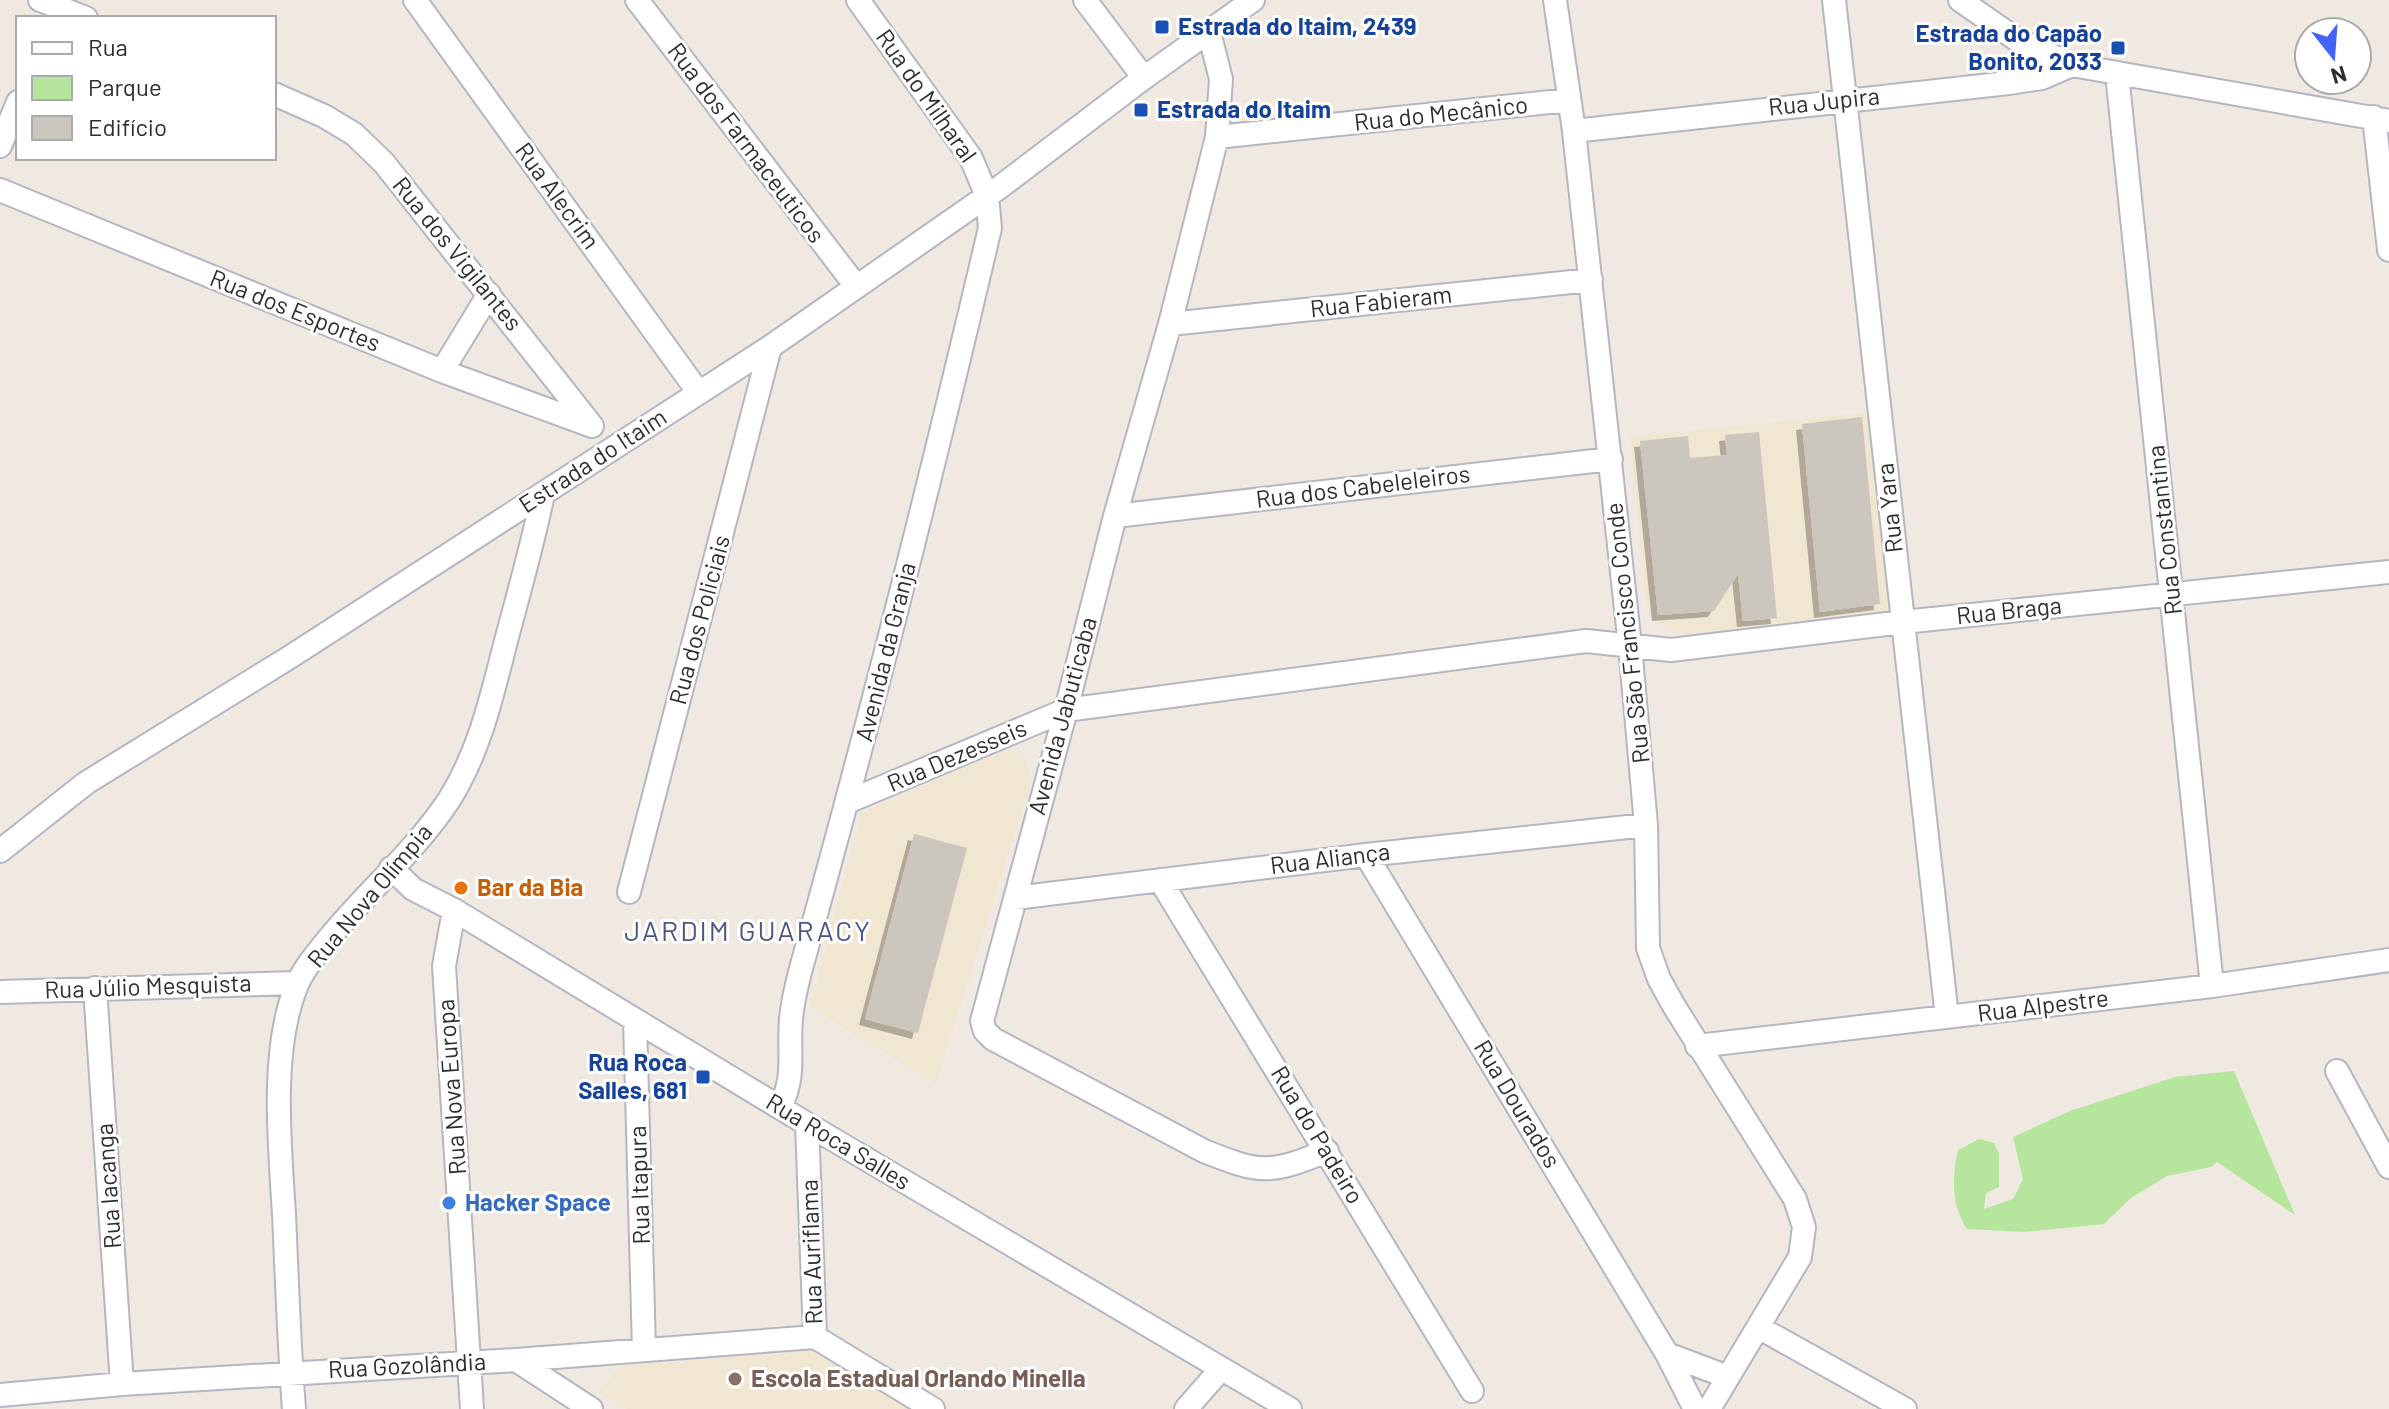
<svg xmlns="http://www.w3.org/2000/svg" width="2389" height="1409" viewBox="0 0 2389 1409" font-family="Barlow,sans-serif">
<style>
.education{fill:#f0e6d1}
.green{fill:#b6e59e}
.building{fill:#cbc7bf;filter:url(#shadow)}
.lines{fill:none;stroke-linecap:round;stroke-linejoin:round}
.minor-casing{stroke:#b4b7c1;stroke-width:26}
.minor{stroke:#fff;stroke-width:22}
.transit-dot{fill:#1a4fb4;stroke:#fff;stroke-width:3}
.food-dot{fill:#e8710a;stroke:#fff;stroke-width:3}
.shop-dot{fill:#3f7fe0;stroke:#fff;stroke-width:3}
.education-dot{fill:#8d6e63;stroke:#fff;stroke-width:3}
.labels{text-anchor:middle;stroke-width:6;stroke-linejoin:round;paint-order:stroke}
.transit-label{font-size:24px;font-weight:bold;fill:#164399;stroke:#fff;text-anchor:start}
.street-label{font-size:24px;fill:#2e2e2e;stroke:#fff}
.food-label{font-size:24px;font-weight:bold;fill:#c56008;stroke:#fff;text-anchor:start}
.shop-label{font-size:24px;font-weight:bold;fill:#366cbe;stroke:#fff;text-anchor:start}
.education-label{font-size:24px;font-weight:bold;fill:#785e54;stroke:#fff;text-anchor:start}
.quarter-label{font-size:28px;letter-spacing:2px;fill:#4d5680;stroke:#fff}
</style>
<defs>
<filter id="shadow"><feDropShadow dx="-6" dy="6" stdDeviation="0" flood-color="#0004"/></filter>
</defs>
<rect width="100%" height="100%" fill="#efe9e1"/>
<!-- education -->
<path class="education" d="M 1871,412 L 1890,614 L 1690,634 L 1675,631 L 1655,621 L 1647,611 L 1630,437 Z
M 1009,749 L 1024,757 L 1032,778 L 936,1084 L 810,1007 L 861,813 Z
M 819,1350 L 907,1409 L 627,1409 L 599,1392 L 620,1366 Z"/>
<!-- green -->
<path class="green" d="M 2234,1071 L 2295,1215 L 2217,1162 L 2211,1167 L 2167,1176 L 2131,1198 L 2104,1224 L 2024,1232 L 1967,1229 C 1951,1205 1952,1178 1958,1150 L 1979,1139 L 1994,1143 L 1999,1154 L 1999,1187 L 1986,1193 L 1984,1209 L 2013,1199 L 2023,1179 L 2013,1137 L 2070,1111 L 2175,1077 Z"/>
<!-- building -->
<path class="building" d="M 1862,417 L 1880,604 L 1820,612 L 1802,424 Z
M 1759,432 L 1777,618 L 1743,621 L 1738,574 L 1714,611 L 1658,615 L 1640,441 L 1688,436 L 1690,458 L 1727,455 L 1725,435 Z
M 914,834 L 967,848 L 918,1033 L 865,1019 Z"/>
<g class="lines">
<!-- minor casing -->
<g class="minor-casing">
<path id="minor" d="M 40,0 L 86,18
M 415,0 L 699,393
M 637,0 L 856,286
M 1085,0 L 1144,78
M 1555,0 L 1574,131 L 1630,646 L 1646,825 L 1648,948 L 1659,979 L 1674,1006 L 1795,1199 L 1804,1227 L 1800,1257 L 1709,1409
M 1834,0 L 1947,1017
M 1960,0 L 2016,39 L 2072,65 L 2389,121
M 1209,32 L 1221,79 L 1217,137 L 1170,324 L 1115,516 L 1066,710 L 982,1021 L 985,1031 L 993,1039 L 1204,1151 C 1261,1174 1270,1174 1327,1151
M 2117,74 L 2212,986
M 274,94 L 324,116 L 354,134 L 384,163 L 592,426
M 2374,117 L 2389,250
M 1574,131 L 2009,83 L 2042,78 L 2072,65
M 1217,137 L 1569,100
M 0,146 L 18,102
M 0,190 L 442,371 L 592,426
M 1170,324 L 1591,280
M 442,371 L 489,294
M 1115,516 L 1611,459
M 847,802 L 1066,710 L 1586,641 L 1671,650 L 1903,622 L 2389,572
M 0,851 L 86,783 L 290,657 L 770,347 L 1000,187 L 1141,80 L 1253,0
M 1366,855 L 1667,1354 L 1695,1409
M 391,868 L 413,889 L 454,910 L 807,1124 L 1290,1409
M 1160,880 L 1472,1391
M 629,892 L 770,347
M 1015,898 L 1366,855 L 1646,825
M 454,910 L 444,966 L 472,1409
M 95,988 L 122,1384
M 0,992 L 297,983
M 635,1020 L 644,1350
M 1697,1046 L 2212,986 L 2389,960
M 2337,1071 L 2389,1167
M 780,1107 C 796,1077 788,1051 791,1019 C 793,997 799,975 805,954 C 872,713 933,471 990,228 L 987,196 L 971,158 L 858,0
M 807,1124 L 815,1337
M 1758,1327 L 1905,1409
M 815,1337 L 933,1409
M 1667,1354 L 1728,1377
M 516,1360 L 591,1409
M 0,1395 L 122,1384 L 516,1360 L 815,1337
M 294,1409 C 289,1345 287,1280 284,1215 C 280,1146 270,1052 296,987 C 303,969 318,952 330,937 C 368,891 416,850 449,800 C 480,751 492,695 506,641 C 519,592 533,543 543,494
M 1186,1409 L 1221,1369"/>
</g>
<!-- minor -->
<use href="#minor" class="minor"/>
</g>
<!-- markers -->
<g class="transit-dot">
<rect x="1154" y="19" width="16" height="16" rx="4"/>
<rect x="2110" y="40" width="16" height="16" rx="4"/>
<rect x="1133" y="102" width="16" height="16" rx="4"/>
<rect x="695" y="1069" width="16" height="16" rx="4"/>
</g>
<circle class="food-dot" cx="461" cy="888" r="8"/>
<circle class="shop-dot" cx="449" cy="1203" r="8"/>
<circle class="education-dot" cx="735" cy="1379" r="8"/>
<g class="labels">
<!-- transit labels -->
<g class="transit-label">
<text x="1178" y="35">Estrada do Itaim, 2439</text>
<text x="2102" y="42" text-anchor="end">Estrada do Capão<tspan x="2102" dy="28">Bonito, 2033</tspan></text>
<text x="1157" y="118">Estrada do Itaim</text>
<text x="687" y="1071" text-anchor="end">Rua Roca<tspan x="687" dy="28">Salles, 681</tspan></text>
</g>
<!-- street labels -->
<g class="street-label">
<text transform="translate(926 96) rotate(55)" y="8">Rua do Milharal</text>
<text transform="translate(1824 102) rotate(-6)" y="8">Rua Jupira</text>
<text transform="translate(1441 114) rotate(-6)" y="8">Rua do Mecânico</text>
<text transform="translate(746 143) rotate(53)" y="8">Rua dos Farmaceuticos</text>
<text transform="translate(557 196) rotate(54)" y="8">Rua Alecrim</text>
<text transform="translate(457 254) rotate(51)" y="8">Rua dos Vigilantes</text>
<text transform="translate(1381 302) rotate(-6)" y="8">Rua Fabieram</text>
<text transform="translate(295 311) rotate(22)" y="8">Rua dos Esportes</text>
<text transform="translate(593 461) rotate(-33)" y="8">Estrada do Itaim</text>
<text transform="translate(1363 487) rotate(-7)" y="8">Rua dos Cabeleleiros</text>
<text transform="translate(1890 508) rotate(-96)" y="8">Rua Yara</text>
<text transform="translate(2165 530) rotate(-96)" y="8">Rua Constantina</text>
<text transform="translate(2009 611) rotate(-6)" y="8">Rua Braga</text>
<text transform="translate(700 620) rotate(-75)" y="8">Rua dos Policiais</text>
<text transform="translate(1628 633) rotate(-96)" y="8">Rua São Francisco Conde</text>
<text transform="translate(886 652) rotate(-76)" y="8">Avenida da Granja</text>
<text transform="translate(1063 716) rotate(-75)" y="8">Avenida Jabuticaba</text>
<text transform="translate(957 756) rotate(-23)" y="8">Rua Dezesseis</text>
<text transform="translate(1330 859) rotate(-7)" y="8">Rua Aliança</text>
<text transform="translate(370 896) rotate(-50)" y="8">Rua Nova Olímpia</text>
<text transform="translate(148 987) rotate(-2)" y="8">Rua Júlio Mesquista</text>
<text transform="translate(2043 1006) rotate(-7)" y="8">Rua Alpestre</text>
<text transform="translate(452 1087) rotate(-94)" y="8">Rua Nova Europa</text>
<text transform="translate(1517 1104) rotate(59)" y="8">Rua Dourados</text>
<text transform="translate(1317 1135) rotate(59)" y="8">Rua do Padeiro</text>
<text transform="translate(838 1142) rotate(31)" y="8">Rua Roca Salles</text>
<text transform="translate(640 1185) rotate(-92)" y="8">Rua Itapura</text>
<text transform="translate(109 1186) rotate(-94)" y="8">Rua Iacanga</text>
<text transform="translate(812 1252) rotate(-92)" y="8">Rua Auriflama</text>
<text transform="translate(407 1366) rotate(-3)" y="8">Rua Gozolândia</text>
</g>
<!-- food labels -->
<g class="food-label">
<text x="477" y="896">Bar da Bia</text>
</g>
<!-- shop labels -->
<g class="shop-label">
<text x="465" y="1211">Hacker Space</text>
</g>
<!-- education labels -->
<g class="education-label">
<text x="751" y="1387">Escola Estadual Orlando Minella</text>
</g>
<!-- quarter labels -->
<g class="quarter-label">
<text x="748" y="941">JARDIM GUARACY</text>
</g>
</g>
<!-- legend -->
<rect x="16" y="16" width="260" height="144" fill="#ffffff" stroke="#ababab" stroke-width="2"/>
<rect x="32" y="42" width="40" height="12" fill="#ffffff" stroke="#ababab" stroke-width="2"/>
<text x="88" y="56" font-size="24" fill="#2e2e2e">Rua</text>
<rect x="32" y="76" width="40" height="24" fill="#b6e59e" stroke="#ababab" stroke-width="2"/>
<text x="88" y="96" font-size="24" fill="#2e2e2e">Parque</text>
<rect x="32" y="116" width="40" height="24" fill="#cbc7bf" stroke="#ababab" stroke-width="2"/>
<text x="88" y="136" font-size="24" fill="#2e2e2e">Edifício</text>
<!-- north arrow -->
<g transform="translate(2333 56) rotate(163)"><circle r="38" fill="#ffffff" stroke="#ababab" stroke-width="2"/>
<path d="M0-6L14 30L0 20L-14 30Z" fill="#4264fb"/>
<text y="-12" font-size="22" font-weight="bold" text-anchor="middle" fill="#2e2e2e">N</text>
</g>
</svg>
